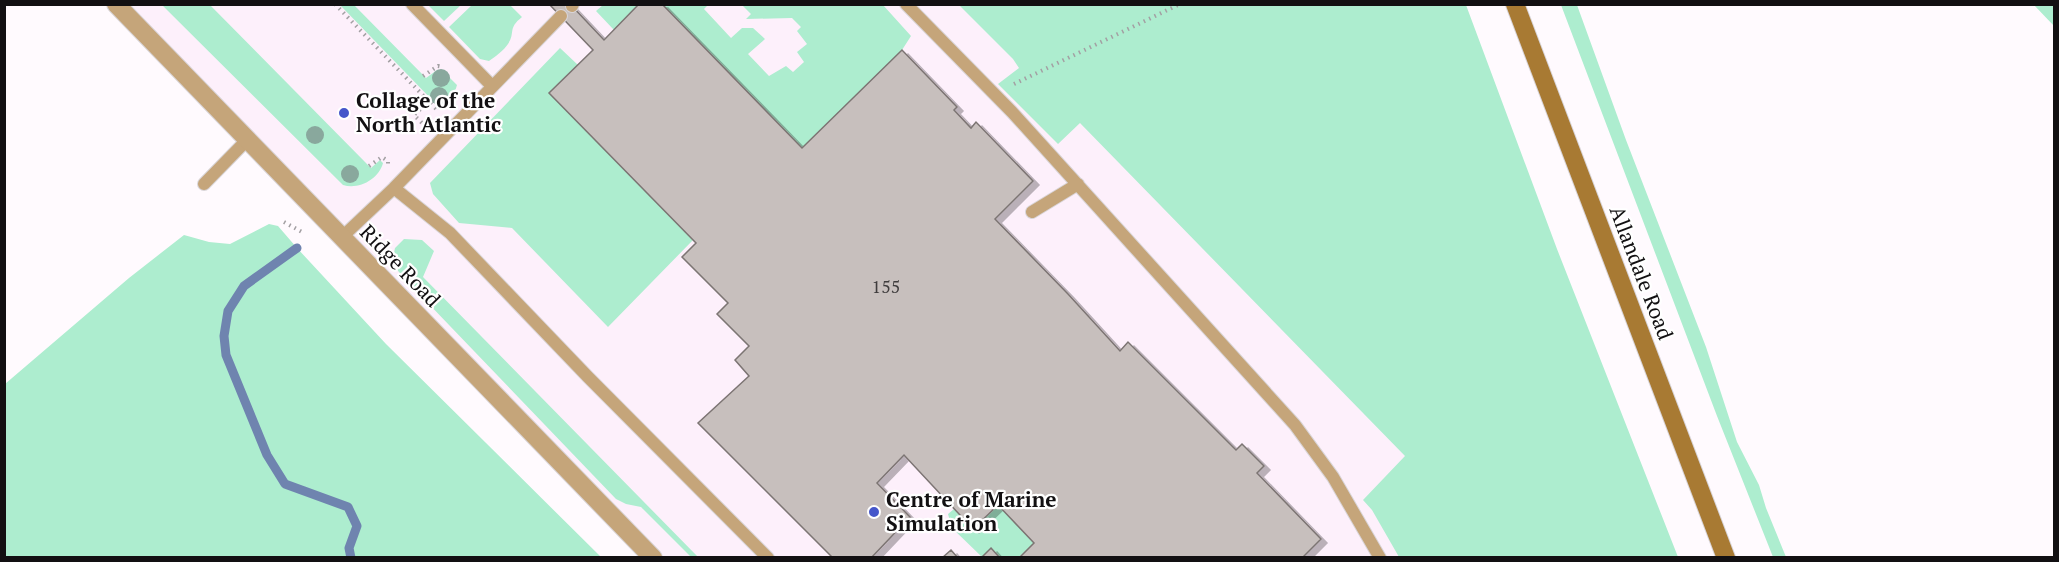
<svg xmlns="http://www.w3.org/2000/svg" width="2059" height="562" viewBox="0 0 2059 562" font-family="'PT Serif',serif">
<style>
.built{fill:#fdf0fb}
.green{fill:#adedcf}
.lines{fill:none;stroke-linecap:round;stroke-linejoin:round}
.stream{stroke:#6f84af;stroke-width:9}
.building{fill:#c7bfbd;stroke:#7c7473;stroke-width:1.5;filter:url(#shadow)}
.service-casing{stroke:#d9d5d8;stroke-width:14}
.tertiary-casing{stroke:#d9d5d8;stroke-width:20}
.secondary-casing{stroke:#d9d5d8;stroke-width:20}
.path{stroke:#a3a0a3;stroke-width:4;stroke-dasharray:1.5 4.5;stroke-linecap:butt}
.service{stroke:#c5a57a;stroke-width:12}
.tertiary{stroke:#c5a57a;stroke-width:18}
.secondary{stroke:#a87a33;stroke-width:18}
.tree{fill:#89a89d}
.poi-dot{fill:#4556ca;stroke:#fff;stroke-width:2}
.labels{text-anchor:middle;stroke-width:4.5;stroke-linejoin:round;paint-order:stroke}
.number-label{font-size:18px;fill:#3f3c3d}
.poi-label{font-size:21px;font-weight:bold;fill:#121012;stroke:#fff;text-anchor:start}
.street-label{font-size:21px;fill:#121012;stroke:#fff}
</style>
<defs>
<filter id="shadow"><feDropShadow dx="6" dy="4" stdDeviation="0" flood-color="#0004"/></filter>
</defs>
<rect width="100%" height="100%" fill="#fffafe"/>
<!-- built -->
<path class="built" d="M 116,5 L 1065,5 L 1660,557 L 653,557 Z"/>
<!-- green -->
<path class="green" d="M 162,5 L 210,5 L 365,162 L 371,168 L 380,160 L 383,163 C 379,179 359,190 343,185 Z
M 340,5 L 354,5 L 426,78 L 437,70 L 444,72 L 457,85 C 455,95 446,102 435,103 Z
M 428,5 L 461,5 L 444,21 Z
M 472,5 L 510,5 L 522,17 C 507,29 516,32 508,44 C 504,50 495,57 489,61 L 480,59 L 449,27 Z
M 603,5 L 639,5 L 614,30 L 596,11 Z
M 662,5 L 708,5 L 704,9 L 731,38 L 742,28 L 753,28 L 765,39 L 748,54 L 769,76 L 786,66 L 793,72 L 804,62 L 797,52 L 807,44 L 797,31 L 801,27 L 792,18 L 746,19 L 751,14 L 742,5 L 883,5 L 911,36 L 902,50 L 802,148 Z
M 959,5 L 1466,5 L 1557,249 L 1678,557 L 1399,557 L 1372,510 L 1363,500 L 1405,456 L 1080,123 L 1058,144 L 998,84 L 1019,68 L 1013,59 Z
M 1561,5 L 1577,5 L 1626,140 L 1706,347 L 1737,442 L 1759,485 L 1766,508 L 1786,557 L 1773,557 L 1717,416 Z
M 2034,5 L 2054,5 L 2054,26 Z
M 560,48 L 578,65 L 693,240 L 608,327 L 512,228 L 459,223 L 433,194 L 430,183 Z
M 269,224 L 278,226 L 297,248 L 386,344 L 601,557 L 5,557 L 5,384 L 129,278 L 184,235 L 209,242 L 230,244 Z
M 404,239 L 422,240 L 434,251 L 423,277 L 698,557 L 691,557 L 641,507 L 626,504 L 616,499 L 401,275 L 392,262 L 395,248 Z
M 998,505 L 1034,543 L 1019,557 L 1000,557 L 991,548 L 982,557 L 952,528 L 948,514 L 954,509 L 973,529 Z"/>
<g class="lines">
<!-- stream -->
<path class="stream" d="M 297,248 L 244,286 L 228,311 L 224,336 L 226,355 L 267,455 L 285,484 L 348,507 L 357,526 L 349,548 L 351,558"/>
</g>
<!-- building -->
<path class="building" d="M 549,4 L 570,4 L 604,40 L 639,4 L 662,4 L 802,148 L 902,50 L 957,107 L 954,110 L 971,128 L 976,122 L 1033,181 L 995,219 L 1068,294 L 1120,351 L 1128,342 L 1236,450 L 1242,444 L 1264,466 L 1257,473 L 1321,539 L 1302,558 L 1019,558 L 1034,543 L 998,505 L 973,529 L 904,455 L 877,483 L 910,517 L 871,558 L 833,558 L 698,423 L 749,376 L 735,360 L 749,346 L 717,314 L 728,303 L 682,257 L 696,243 L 549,93 L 593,50 Z
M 991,548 L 1000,558 L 981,558 Z
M 951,550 L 958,558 L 942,558 Z"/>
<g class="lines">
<!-- service casing -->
<g class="service-casing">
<path id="service" d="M 412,4 L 492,86
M 906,4 L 1012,112 L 1295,425 L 1333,477 L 1380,558
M 572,6 L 573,4
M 204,184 L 247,140
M 394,188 L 450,233 L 588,377 L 768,558
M 1032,212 L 1078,184
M 341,238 L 394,188 L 561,16"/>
</g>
<!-- tertiary casing -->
<g class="tertiary-casing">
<path id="tertiary" d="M 116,4 L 653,558"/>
</g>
<!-- secondary casing -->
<g class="secondary-casing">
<path id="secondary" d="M 1515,4 L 1726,558"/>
</g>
<!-- path -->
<path class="path" d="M 335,4 L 439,112
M 423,76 L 438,66 L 443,67
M 1014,84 L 1180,4
M 429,101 L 414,115 L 422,123 L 429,121
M 369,166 L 382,157 L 388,161 L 388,164
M 284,222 L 302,232"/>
<!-- service -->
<use href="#service" class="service"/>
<!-- tertiary -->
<use href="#tertiary" class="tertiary"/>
<!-- secondary -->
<use href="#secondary" class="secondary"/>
</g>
<!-- trees -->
<g class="tree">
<circle cx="441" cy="78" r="9"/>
<circle cx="439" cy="96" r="9"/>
<circle cx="315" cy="135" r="9"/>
<circle cx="350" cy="174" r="9"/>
</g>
<!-- markers -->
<g class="poi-dot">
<circle cx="344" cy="113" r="6"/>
<circle cx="874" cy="512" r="6"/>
</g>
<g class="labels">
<!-- number labels -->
<g class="number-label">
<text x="886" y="293">155</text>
</g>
<!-- poi labels -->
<g class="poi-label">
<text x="356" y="108">Collage of the<tspan x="356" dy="24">North Atlantic</tspan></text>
<text x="886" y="507">Centre of Marine<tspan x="886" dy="24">Simulation</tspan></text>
</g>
<!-- street labels -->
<g class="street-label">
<text transform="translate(400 266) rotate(46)" y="7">Ridge Road</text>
<text transform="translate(1641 273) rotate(69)" y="7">Allandale Road</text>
</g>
</g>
<!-- border -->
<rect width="2059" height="562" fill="none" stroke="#121012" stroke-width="12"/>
</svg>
